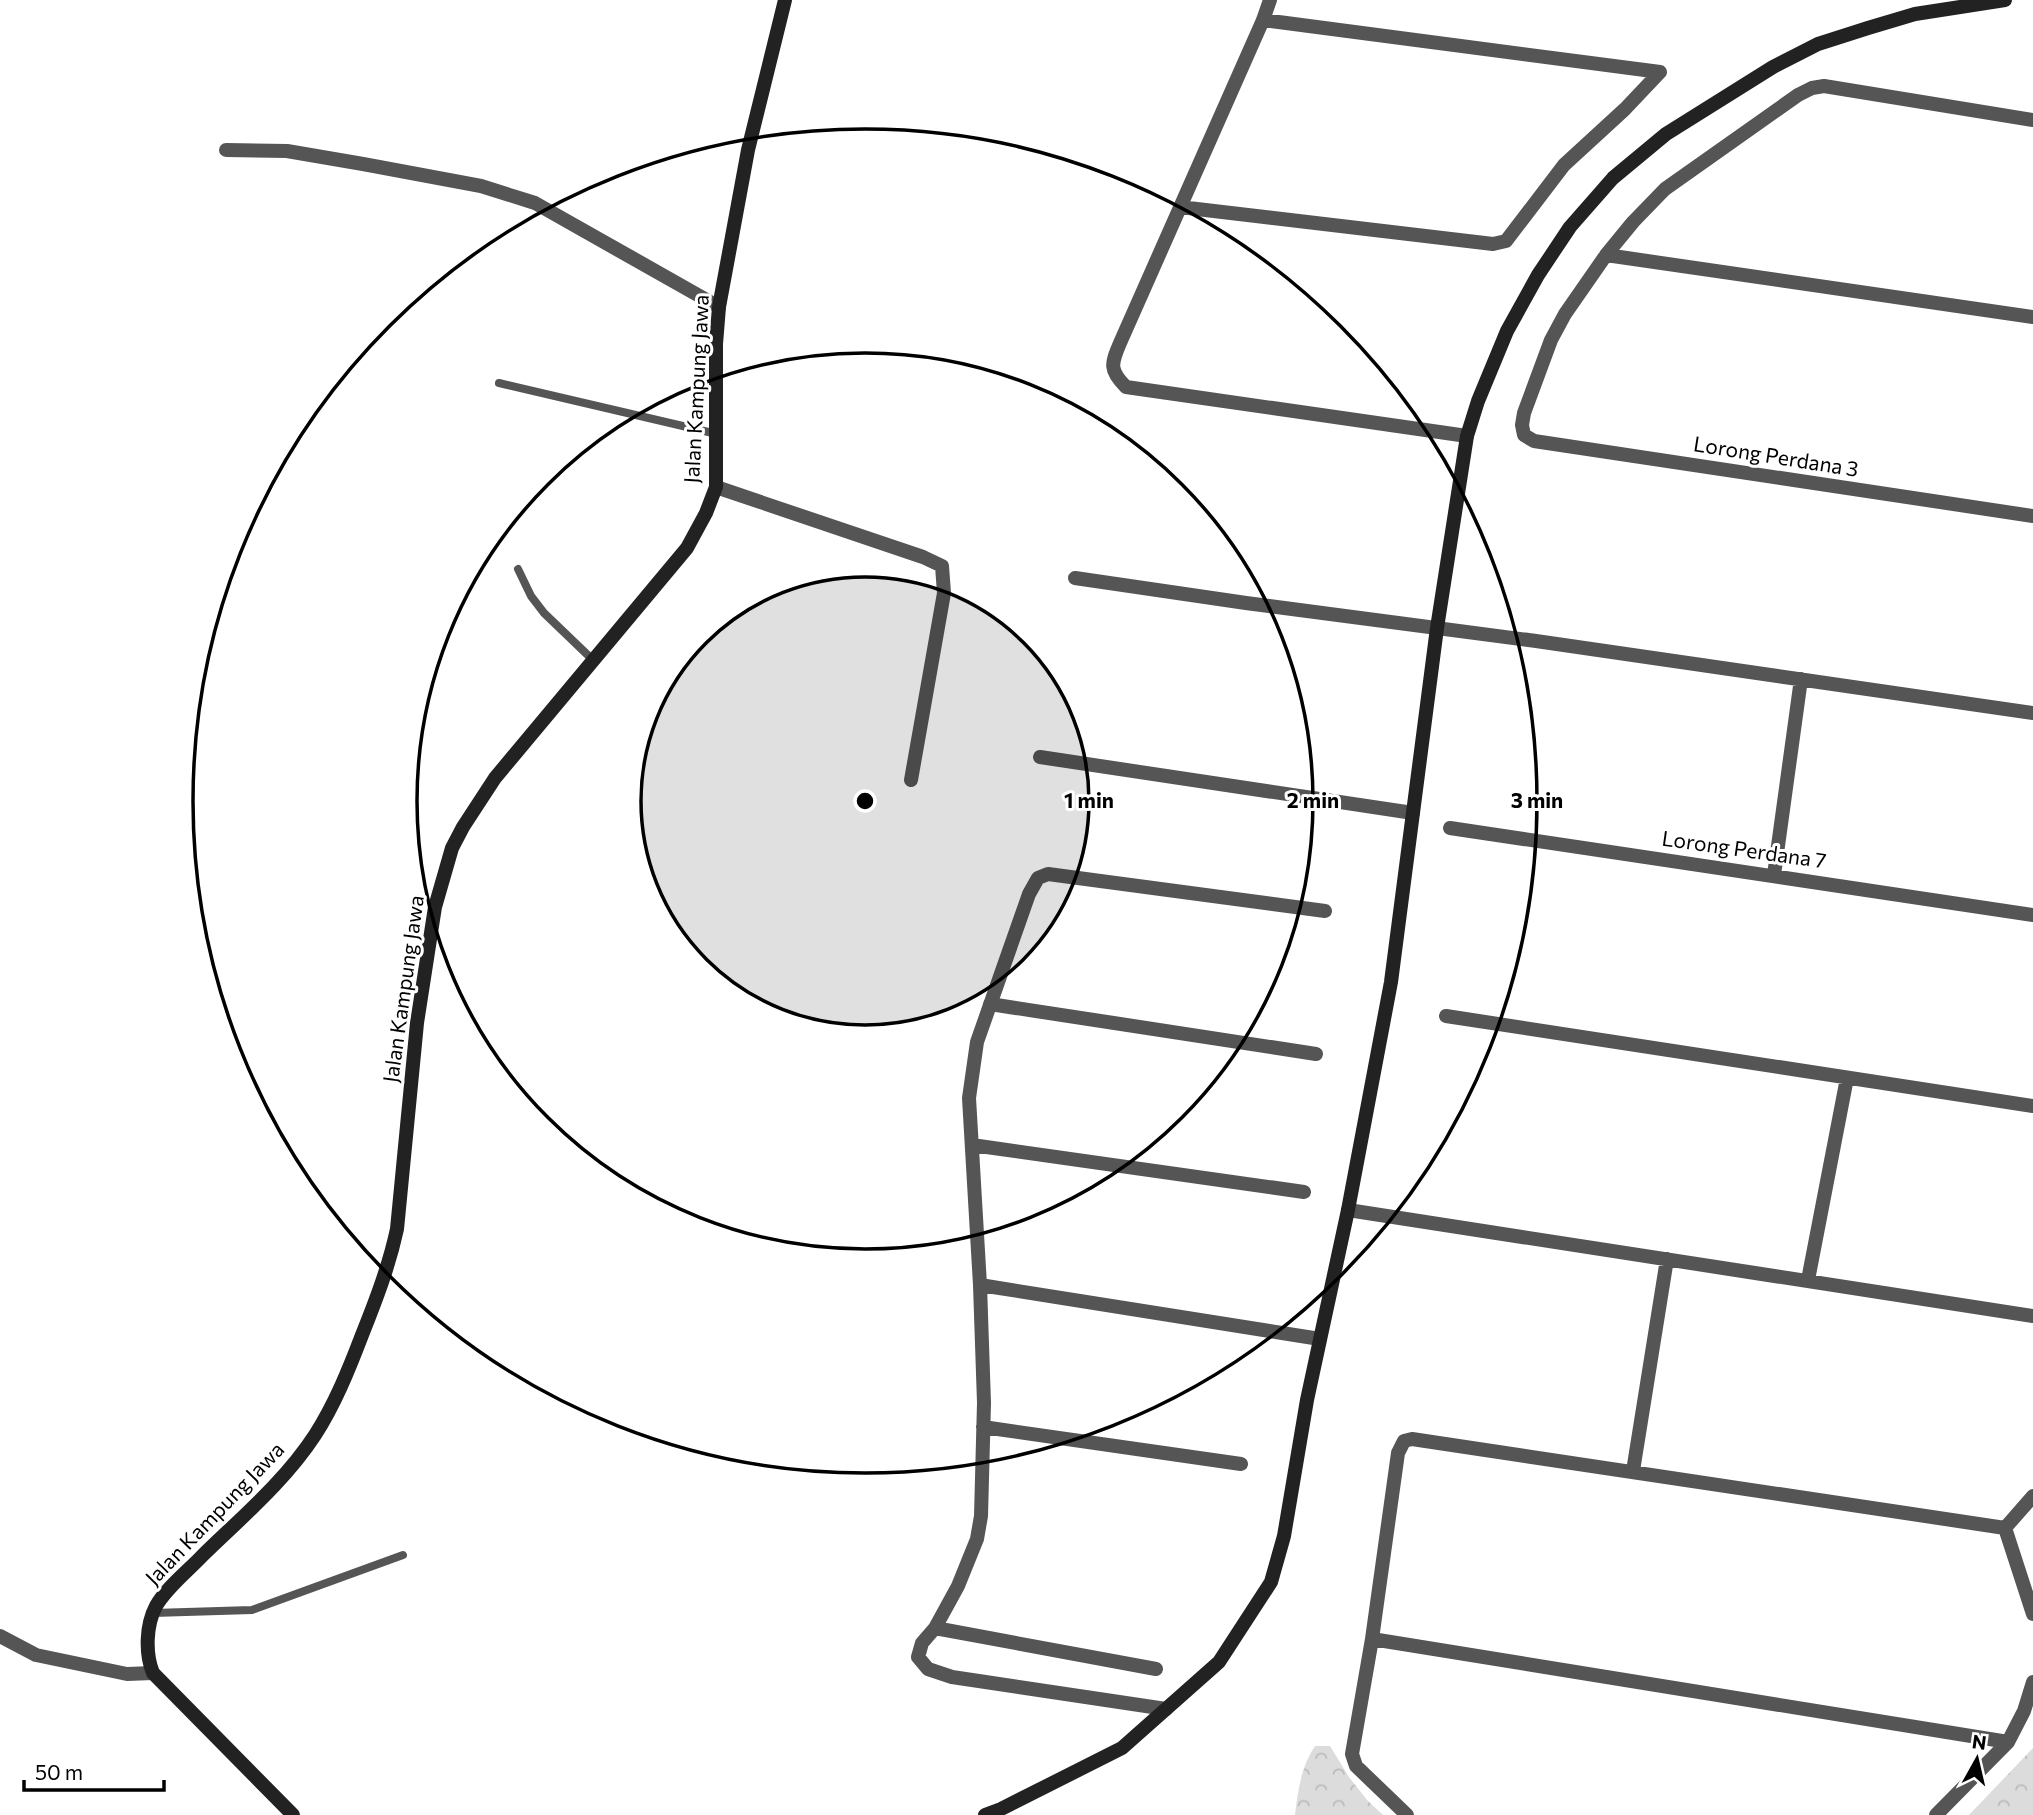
<svg xmlns="http://www.w3.org/2000/svg" width="2033" height="1815" viewBox="0 0 2033 1815" font-family="Commissioner,sans-serif">
<style>
.forest{fill:url(#forest-crowns)}
.lines{fill:none;stroke-linecap:round;stroke-linejoin:round}
.lane{stroke:#555;stroke-width:8}
.street{stroke:#555;stroke-width:14}
.secondary{stroke:#222;stroke-width:14}
.ring{fill:none;stroke:#000;stroke-width:3.5}
.labels{text-anchor:middle;stroke-width:6;stroke-linejoin:round;paint-order:stroke}
.street-label{font-size:21px;fill:#000;stroke:#fff}
.centre{fill:#000;stroke:#fff;stroke-width:3.5}
.ring-label{font-size:21px;text-anchor:middle;font-weight:bold;fill:#000;stroke:#fff;stroke-width:6;stroke-linejoin:round;paint-order:stroke}
</style>
<defs>
<pattern id="forest-crowns" width="20" height="18" patternUnits="userSpaceOnUse" patternTransform="scale(1.75)"><rect width="20" height="18" fill="#dcdcdc"/><path d="M2 6a3 3 0 1 1 6 0M12 15a3 3 0 1 1 6 0" fill="none" stroke="#bbb"/></pattern>
</defs>
<rect width="100%" height="100%" fill="#fff"/>
<!-- forest -->
<path class="forest" d="M 1315,1746 L 1330,1746 L 1349,1777 L 1367,1800 L 1383,1815 L 1295,1815 C 1298,1790 1301,1767 1315,1746 Z
M 2033,1748 L 2033,1815 L 1969,1815 Z"/>
<g class="lines">
<!-- lane -->
<path class="lane" d="M 499,383 L 717,434
M 518,569 L 531,596 L 544,613 L 594,661
M 153,1613 L 252,1610 L 403,1555"/>
<!-- street -->
<path class="street" d="M 1270,0 L 1263,20 L 1120,343 C 1111,364 1109,370 1126,387 L 1467,436
M 1263,20 L 1660,72
M 2033,120 L 1824,86 L 1812,88 L 1798,95 L 1665,189 L 1633,222 L 1606,255 L 1565,314 L 1551,340 L 1524,413 L 1522,425 L 1524,435 L 1534,441 L 2033,516
M 226,150 L 287,151 L 363,164 L 481,186 L 535,203 L 719,307
M 1180,207 L 1493,244 L 1506,241 L 1564,165 L 1625,109 L 1660,72
M 1606,255 L 2033,317
M 716,487 L 923,557 L 942,566 L 944,593 L 911,780
M 1075,578 L 1246,603 L 1536,641 L 2033,713
M 1040,757 L 1413,813
M 1450,828 L 2033,915
M 1774,875 L 1801,679
M 990,1004 L 1316,1054
M 1446,1016 L 2033,1106
M 972,1145 L 1304,1192
M 1348,1210 L 2033,1316
M 1808,1280 L 1847,1078
M 980,1285 L 984,1403 L 981,1516 L 977,1539 L 958,1586 L 935,1628 L 1156,1669
M 1320,1339 L 980,1285 L 969,1098 L 977,1042 L 1029,894 L 1038,878 L 1048,874 L 1325,911
M 983,1427 L 1241,1464
M 1633,1471 L 1667,1259
M 2033,1496 L 2005,1528 L 1412,1439 L 1404,1441 L 1398,1453 L 1372,1639 L 2008,1742 L 2024,1711 L 2033,1682
M 2005,1528 L 2033,1614
M 935,1628 L 922,1643 L 918,1657 L 928,1669 L 952,1677 L 1166,1709
M 0,1636 L 36,1655 L 127,1674 L 153,1673
M 1372,1639 L 1352,1754 L 1356,1766 L 1407,1815
M 1936,1815 L 2008,1742"/>
<!-- secondary -->
<path class="secondary" d="M 293,1815 L 153,1673 C 145,1653 146,1625 156,1606 C 167,1587 188,1571 203,1555 C 242,1517 285,1481 315,1435 C 335,1404 349,1369 362,1335 C 376,1300 389,1266 397,1229 L 417,1023 L 435,907 L 452,848 L 463,827 L 495,778 L 687,548 L 706,513 L 716,487 L 716,344 L 719,307 L 748,150 L 785,0
M 985,1815 L 1001,1809 L 1122,1748 L 1219,1662 L 1271,1582 L 1284,1536 L 1307,1400 L 1348,1210 L 1391,982 L 1437,628 L 1467,436 L 1478,401 L 1507,331 L 1538,275 L 1570,227 L 1613,178 L 1666,134 L 1773,67 L 1818,44 L 1868,28 L 1915,14 L 2005,0"/>
</g>
<!-- distance rings -->
<circle cx="865" cy="801" r="224" fill="#000" fill-opacity=".12"/>
<g class="ring">
<circle cx="865" cy="801" r="224"/>
<circle cx="865" cy="801" r="448"/>
<circle cx="865" cy="801" r="672"/>
</g>
<g class="labels">
<!-- street labels -->
<g class="street-label">
<text transform="translate(697 389) rotate(-87)" y="7">Jalan Kampung Jawa</text>
<text transform="translate(1776 457) rotate(9)" y="7">Lorong Perdana 3</text>
<text transform="translate(1744 850) rotate(8)" y="7">Lorong Perdana 7</text>
<text transform="translate(404 989) rotate(-82)" y="7">Jalan Kampung Jawa</text>
<text transform="translate(215 1514) rotate(-46)" y="7">Jalan Kampung Jawa</text>
</g>
</g>
<circle cx="865" cy="801" r="10" class="centre"/>
<g class="ring-label">
<text x="1089" y="808">1 min</text>
<text x="1313" y="808">2 min</text>
<text x="1537" y="808">3 min</text>
</g>
<!-- north arrow -->
<g transform="translate(1977 1759) rotate(8)" stroke="#ffffff" stroke-width="5" paint-order="stroke">
<path d="M0-5L12 26L0 18L-12 26Z" fill="#000000"/>
<text y="-10" font-size="19" font-weight="bold" text-anchor="middle" fill="#000000">N</text>
</g>
<!-- scale -->
<path d="M24 1780v10h140v-10" fill="none" stroke="#000000" stroke-width="3.5"/>
<text x="35" y="1780" font-size="21" fill="#000000" stroke="#ffffff" stroke-width="5" paint-order="stroke">50 m</text>
</svg>
